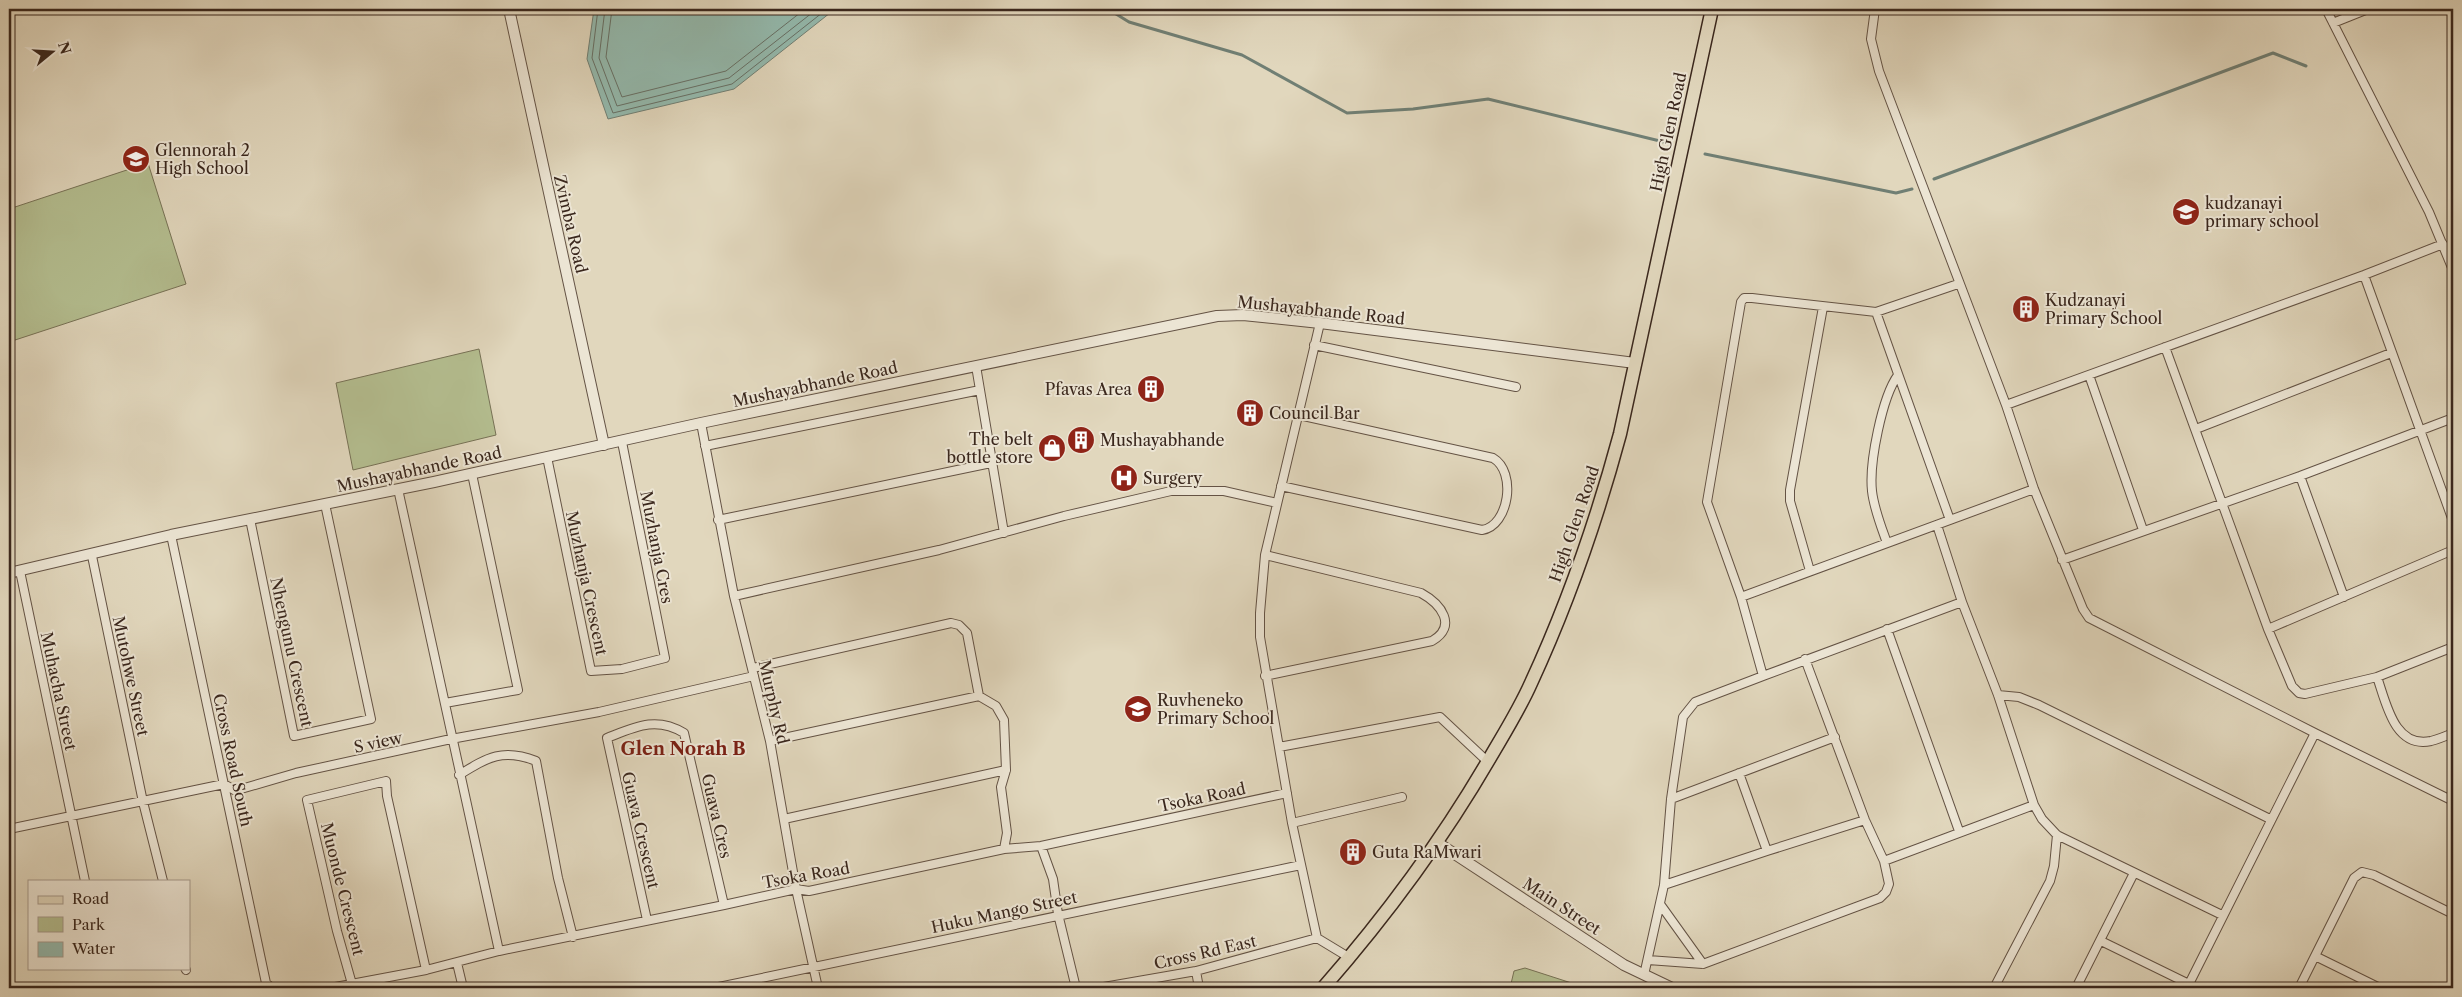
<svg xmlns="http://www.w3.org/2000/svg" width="2462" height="997" viewBox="0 0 2462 997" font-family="'Libre Caslon Text',serif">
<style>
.green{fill:#b4be90;stroke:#777256}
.water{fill:#94baae;stroke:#707f74}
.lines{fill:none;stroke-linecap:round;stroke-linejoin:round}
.shore{stroke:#677066;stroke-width:1}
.stream{stroke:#707f74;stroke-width:3}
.minor-casing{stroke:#645345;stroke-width:10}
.tertiary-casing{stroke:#645345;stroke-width:12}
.primary-casing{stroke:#3a271d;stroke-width:15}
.minor{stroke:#ece5d4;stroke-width:8}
.tertiary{stroke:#ece5d4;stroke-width:10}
.primary{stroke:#e1d7bd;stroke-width:12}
.labels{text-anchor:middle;stroke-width:4;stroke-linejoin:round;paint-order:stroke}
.street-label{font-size:16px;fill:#3a271d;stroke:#ece5d4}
.poi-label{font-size:16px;fill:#3a271d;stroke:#ece5d4;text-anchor:start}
.neighbourhood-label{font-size:18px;font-weight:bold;fill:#7a1f14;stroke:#ece5d4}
</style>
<rect width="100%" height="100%" fill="#e1d7bd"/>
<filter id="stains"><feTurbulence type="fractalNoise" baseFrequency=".004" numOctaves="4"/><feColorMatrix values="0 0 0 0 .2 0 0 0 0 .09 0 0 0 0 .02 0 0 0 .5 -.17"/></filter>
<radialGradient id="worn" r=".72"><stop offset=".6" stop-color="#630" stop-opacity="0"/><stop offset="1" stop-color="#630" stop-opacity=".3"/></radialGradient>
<!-- green -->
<path class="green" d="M 148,163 L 186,284 L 9,342 L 9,209 Z
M 479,349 L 496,435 L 353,470 L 336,383 Z
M 1525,968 L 1587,988 L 1510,988 L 1514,971 Z"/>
<!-- water -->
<path class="water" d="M 594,9 L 835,9 L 734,89 L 608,119 L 587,59 Z"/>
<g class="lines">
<!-- shore -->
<path class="shore" d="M 598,9 L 592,58 L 613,113 L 732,84 L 827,9
M 605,9 L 599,58 L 617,106 L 729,78 L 817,9
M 612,9 L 606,57 L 622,97 L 726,71 L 805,9"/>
<!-- stream -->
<path class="stream" d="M 1108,9 L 1129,22 L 1242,55 L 1347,113 L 1413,109 L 1488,99 L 1664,142
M 1705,154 L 1896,193 L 1912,189
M 1934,179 L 2273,53 L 2306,66"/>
<!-- minor casing -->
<g class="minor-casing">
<path id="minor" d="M 1875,9 L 1871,39 L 1879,71 L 2006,405 L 2034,489 L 2083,609 L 2089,618 L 2315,733 L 2453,801
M 2326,9 L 2429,212 L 2453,270
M 2333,23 L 2368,9
M 2364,275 L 2453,521
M 1958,284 L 1876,312 L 1752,298 L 1744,298 L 1741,302 L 1707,502 L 1741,597 L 1763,676 L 1962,602 L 1998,695 L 2034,805 L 2042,819 L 2057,835 L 2222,915
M 1876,312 L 1950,520
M 1320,323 L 1265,555 L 1260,613 L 1260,637 L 1292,823 L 1317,938 L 1350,958
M 1314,345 L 1516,387
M 2165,347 L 2268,629 L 2292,686 L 2299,693 L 2305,694 L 2377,677 L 2453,647
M 976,366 L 1004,533
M 2089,375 L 2143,530
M 2006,405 L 2364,275 L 2443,244
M 701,423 L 734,596 L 770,741 L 796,889 L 818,988
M 2196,429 L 2391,353
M 705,446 L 980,390
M 547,457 L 591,671 L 622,669 L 665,658 L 622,442
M 2300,476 L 2344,597
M 1281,486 L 1482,530 C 1509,526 1517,472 1493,458 L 1299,415
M 398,489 L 499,951
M 250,519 L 294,736 L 371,719 L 325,504
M 718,520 L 991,463
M 1937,525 L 1962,602
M 171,535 L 266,983 L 272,988
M 1887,543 C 1881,526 1874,509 1872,491 C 1869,463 1882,397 1898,375
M 1265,555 L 1421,593 C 1441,604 1458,626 1432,641 L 1265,676
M 92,556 L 143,802 L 163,881
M 2062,560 L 2300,476 L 2453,418
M 20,571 L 85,881
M 1810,571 L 1790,501 L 1790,490 L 1823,307
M 734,596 L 939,550 L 1064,516 L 1171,491 L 1224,491 L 1277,503
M 1741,597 L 2034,489
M 1887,629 L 1959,831
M 2268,629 L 2453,550
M 753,668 L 951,623 L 959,625 L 967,633 L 979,696
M 2377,677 C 2386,702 2394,749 2431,741 C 2439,739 2446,736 2453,733
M 1998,695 L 2019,697 L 2039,705 L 2270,819
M 445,703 L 518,690 L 472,474
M 770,741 L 979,696 L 996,706 L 1004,720 L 1006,770 L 1001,787 L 1007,833 L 1004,849
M 1279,747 L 1440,717 L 1488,762
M 1739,773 L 1767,851 L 1865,820
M 459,775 C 488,757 503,748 536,761 L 558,878 L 573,937
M 1671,799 L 1835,737
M 784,819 L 1006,770
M 1292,823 L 1402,797
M 9,829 L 224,784 L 234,790 L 241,789 L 296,773 L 451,739 L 599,712 L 754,676
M 1041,846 L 1053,879 L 1058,914 L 1076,988
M 1884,861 L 2034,805
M 1664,885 L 1767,851
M 1660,904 L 1703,964
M 647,920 L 607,738 C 635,727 656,716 684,733 L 724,905
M 2101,941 L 2189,984
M 2315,956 L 2380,988
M 1648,960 L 1703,964 L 1880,898 L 1886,892 L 1889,884 L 1884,861 L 1865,820 L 1805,659
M 457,963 L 463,988
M 185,968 L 186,970
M 1196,971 L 1199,988
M 1644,975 L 1664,885 L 1671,799 L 1683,717 L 1695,702 L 1763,676
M 352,984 L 337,931 L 307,800 L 386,781 L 387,796 L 426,970
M 330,988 L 426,970 L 499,951 L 724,905 L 796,889 L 809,891 L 1004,849 L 1041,846 L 1287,793
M 714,988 L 1301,865
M 1098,988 L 1196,971 L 1317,938
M 1994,988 L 2050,881 L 2054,866 L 2057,835
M 2076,988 L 2134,873
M 2187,988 L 2315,733
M 2299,988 L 2354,878 L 2362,872 L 2374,875 L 2453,914"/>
</g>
<!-- tertiary casing -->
<g class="tertiary-casing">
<path id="tertiary" d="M 509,9 L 604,445
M 9,573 L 171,535 L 434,482 L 701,423 L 1217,316 L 1243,315 L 1320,323 L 1635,363
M 1438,843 L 1624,965 L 1672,988"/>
</g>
<!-- primary casing -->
<g class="primary-casing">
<path id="primary" d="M 1323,988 C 1386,916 1443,839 1491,756 C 1505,732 1520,708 1531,683 C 1568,603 1597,519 1620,434 L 1712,9"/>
</g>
<!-- minor -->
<use href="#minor" class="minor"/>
<!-- tertiary -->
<use href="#tertiary" class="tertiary"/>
<!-- primary -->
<use href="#primary" class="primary"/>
</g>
<!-- icons -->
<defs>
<g id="school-disc" transform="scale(1.4375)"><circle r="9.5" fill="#8f2418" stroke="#ece5d4"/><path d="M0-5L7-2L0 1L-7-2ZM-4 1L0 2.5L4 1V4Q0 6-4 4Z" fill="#fff"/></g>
<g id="building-disc" transform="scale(1.4375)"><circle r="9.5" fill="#8f2418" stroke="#ece5d4"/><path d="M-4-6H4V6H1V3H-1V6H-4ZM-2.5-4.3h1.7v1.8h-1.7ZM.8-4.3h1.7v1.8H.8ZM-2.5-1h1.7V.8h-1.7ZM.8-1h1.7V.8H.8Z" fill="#fff"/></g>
<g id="shop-disc" transform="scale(1.4375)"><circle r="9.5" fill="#8f2418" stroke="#ece5d4"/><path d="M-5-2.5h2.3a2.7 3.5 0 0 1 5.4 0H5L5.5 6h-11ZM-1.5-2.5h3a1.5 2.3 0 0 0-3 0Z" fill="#fff"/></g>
<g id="hospital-disc" transform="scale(1.4375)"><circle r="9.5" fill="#8f2418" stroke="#ece5d4"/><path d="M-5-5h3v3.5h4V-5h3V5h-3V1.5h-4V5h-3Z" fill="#fff"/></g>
</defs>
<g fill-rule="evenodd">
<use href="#school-disc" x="136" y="159"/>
<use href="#school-disc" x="2186" y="212"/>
<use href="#building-disc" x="2026" y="309"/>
<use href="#building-disc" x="1151" y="389"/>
<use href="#building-disc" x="1250" y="413"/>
<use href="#building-disc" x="1081" y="440"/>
<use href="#shop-disc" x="1052" y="448"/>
<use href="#hospital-disc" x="1124" y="478"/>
<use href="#school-disc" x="1138" y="709"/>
<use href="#building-disc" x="1353" y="852"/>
</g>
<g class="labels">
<!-- street labels -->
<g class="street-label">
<text transform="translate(1668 132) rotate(-78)" y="6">High Glen Road</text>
<text transform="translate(571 224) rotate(77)" y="6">Zvimba Road</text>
<text transform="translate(1321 310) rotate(6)" y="6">Mushayabhande Road</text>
<text transform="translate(815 384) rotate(-12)" y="6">Mushayabhande Road</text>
<text transform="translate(419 469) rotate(-12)" y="6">Mushayabhande Road</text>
<text transform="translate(1574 524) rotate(-71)" y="6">High Glen Road</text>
<text transform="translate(657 547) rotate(79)" y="6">Muzhanja Cres</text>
<text transform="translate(587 583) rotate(78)" y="6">Muzhanja Crescent</text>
<text transform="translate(292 652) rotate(78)" y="6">Nhengunu Crescent</text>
<text transform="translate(131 676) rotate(78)" y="6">Mutohwe Street</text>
<text transform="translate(59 691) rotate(78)" y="6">Muhacha Street</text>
<text transform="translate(774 702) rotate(77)" y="6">Murphy Rd</text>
<text transform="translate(378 742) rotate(-12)" y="6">S view</text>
<text transform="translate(233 760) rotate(78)" y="6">Cross Road South</text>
<text transform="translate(1202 797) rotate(-12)" y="6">Tsoka Road</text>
<text transform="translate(717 816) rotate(77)" y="6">Guava Cres</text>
<text transform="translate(641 830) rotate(77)" y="6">Guava Crescent</text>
<text transform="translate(806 875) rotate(-10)" y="6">Tsoka Road</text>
<text transform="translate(343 889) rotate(76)" y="6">Muonde Crescent</text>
<text transform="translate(1562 906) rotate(33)" y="6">Main Street</text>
<text transform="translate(1004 912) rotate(-12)" y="6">Huku Mango Street</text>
<text transform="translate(1205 952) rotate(-13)" y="6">Cross Rd East</text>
</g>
<!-- poi labels -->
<g class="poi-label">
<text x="155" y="156">Glennorah 2<tspan x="155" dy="18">High School</tspan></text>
<text x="2205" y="209">kudzanayi<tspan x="2205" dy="18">primary school</tspan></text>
<text x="2045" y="306">Kudzanayi<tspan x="2045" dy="18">Primary School</tspan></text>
<text x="1132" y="395" text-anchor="end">Pfavas Area</text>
<text x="1269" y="419">Council Bar</text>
<text x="1033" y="445" text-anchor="end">The belt<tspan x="1033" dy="18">bottle store</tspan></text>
<text x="1100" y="446">Mushayabhande</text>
<text x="1143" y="484">Surgery</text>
<text x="1157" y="706">Ruvheneko<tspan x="1157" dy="18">Primary School</tspan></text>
<text x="1372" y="858">Guta RaMwari</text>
</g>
<!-- neighbourhood labels -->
<g class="neighbourhood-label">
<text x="683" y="755">Glen Norah B</text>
</g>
</g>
<!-- margin -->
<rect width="2462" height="997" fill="none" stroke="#e1d7bd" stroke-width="30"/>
<rect x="10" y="10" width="2442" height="977" fill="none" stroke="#3a271d" stroke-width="2.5"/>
<rect x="15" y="15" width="2432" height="967" fill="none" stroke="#3a271d"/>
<!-- legend -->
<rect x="28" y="880" width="162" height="90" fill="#ece5d4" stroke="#a5998b"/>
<rect x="38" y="896" width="25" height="8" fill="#e1d7bd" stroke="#a5998b"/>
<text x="72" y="904" font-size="15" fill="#3a271d">Road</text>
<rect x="38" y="917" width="25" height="15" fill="#b4be90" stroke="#a5998b"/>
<text x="72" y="930" font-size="15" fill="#3a271d">Park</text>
<rect x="38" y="942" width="25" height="15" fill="#94baae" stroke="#a5998b"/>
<text x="72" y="954" font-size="15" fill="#3a271d">Water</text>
<!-- north arrow -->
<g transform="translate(52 52) rotate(72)" stroke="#ece5d4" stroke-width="4" paint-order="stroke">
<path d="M0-4L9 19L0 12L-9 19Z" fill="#3a271d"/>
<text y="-8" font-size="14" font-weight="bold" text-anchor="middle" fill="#3a271d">N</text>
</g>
<rect width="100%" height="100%" filter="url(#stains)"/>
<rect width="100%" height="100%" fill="url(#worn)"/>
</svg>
